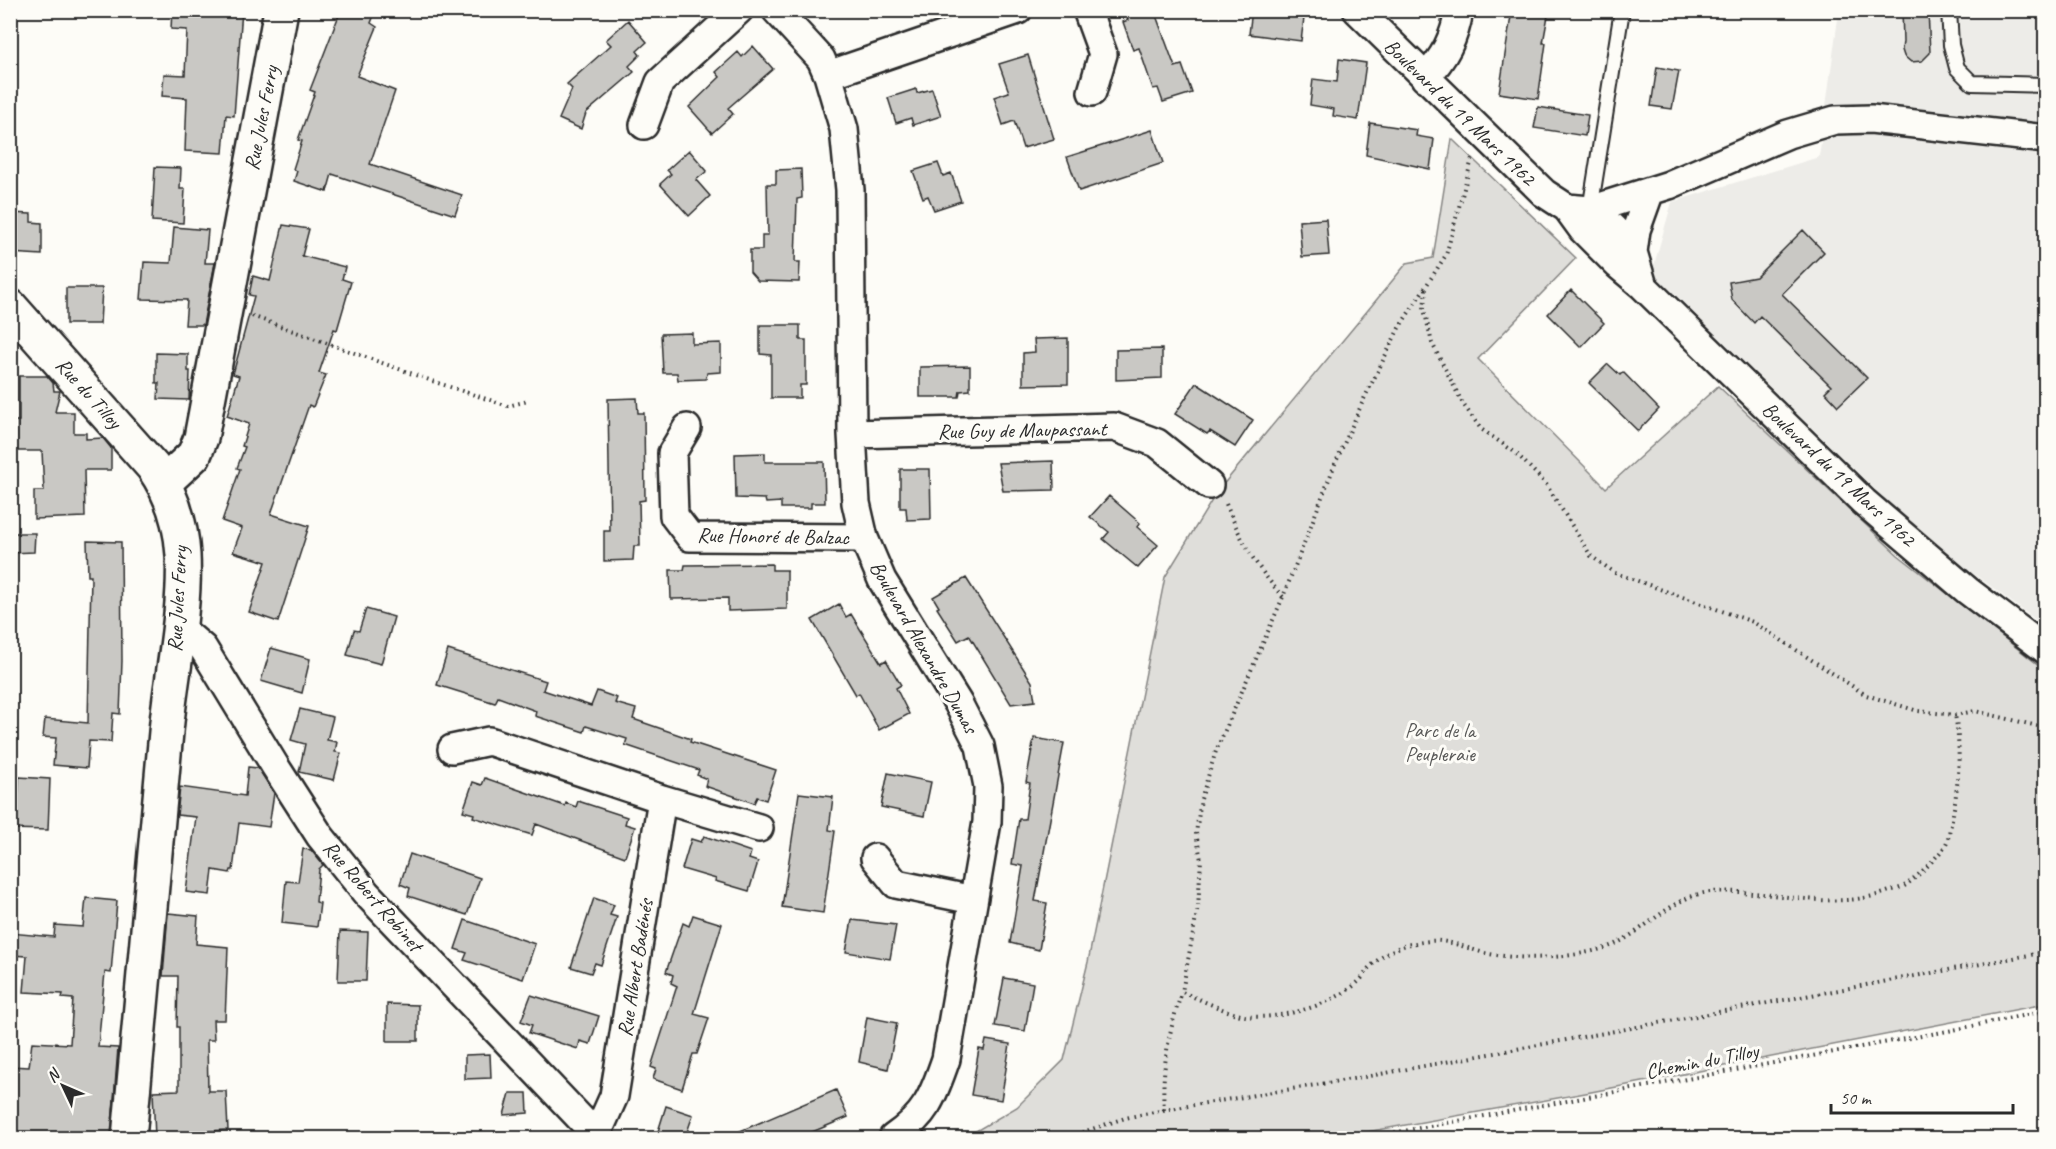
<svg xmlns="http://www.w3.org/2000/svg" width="2056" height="1149" viewBox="0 0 2056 1149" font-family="Caveat,sans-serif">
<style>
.built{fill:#edece8}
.green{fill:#dfdeda;stroke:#858482;stroke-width:1.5}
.building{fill:#c9c8c4;stroke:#2b2b2b;stroke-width:1.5}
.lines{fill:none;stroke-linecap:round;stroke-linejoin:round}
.lane-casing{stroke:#2b2b2b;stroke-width:18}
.street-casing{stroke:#2b2b2b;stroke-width:32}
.secondary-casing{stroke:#2b2b2b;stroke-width:38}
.path{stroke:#2b2b2b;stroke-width:4;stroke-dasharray:1.5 4.5;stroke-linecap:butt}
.lane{stroke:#fdfcf7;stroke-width:14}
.street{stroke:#fdfcf7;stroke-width:27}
.secondary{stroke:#fdfcf7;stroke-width:33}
.labels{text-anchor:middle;stroke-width:6;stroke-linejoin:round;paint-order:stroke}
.street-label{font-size:21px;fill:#2b2b2b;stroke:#fdfcf7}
.park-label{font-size:21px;fill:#585857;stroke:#fdfcf7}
</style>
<rect width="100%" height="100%" fill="#fdfcf7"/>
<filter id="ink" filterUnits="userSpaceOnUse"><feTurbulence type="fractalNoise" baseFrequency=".0167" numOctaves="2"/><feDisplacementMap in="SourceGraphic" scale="12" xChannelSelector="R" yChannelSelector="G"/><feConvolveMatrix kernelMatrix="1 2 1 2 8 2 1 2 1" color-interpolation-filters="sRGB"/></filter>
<g filter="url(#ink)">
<!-- built -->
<path class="built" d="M 1839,11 L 2045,11 L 2045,627 L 1922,535 L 1652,272 L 1672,202 L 1819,157 Z"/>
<!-- green -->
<path class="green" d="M 1452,139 L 1576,258 L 1478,359 L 1606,488 L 1718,386 L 1898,555 L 2045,670 L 2045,1004 L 1591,1092 L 1333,1138 L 964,1138 L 1017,1107 L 1064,1060 L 1088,962 L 1165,577 L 1217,492 L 1407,263 L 1433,258 Z"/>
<!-- building -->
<path class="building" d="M 172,10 L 242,10 L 234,116 L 226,115 L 223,153 L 185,151 L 187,98 L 162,96 L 164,74 L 185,75 L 187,30 L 171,29 Z
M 341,10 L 376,10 L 371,23 L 377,27 L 357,76 L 395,91 L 370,164 L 462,195 L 455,215 L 332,174 L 327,192 L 294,181 L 297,171 L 293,169 L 302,141 L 298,140 L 315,92 L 310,90 Z
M 1126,10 L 1154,10 L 1175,67 L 1182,65 L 1192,93 L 1163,102 L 1158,88 L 1153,89 L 1139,48 L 1133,50 L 1123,22 L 1128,20 Z
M 1252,10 L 1305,10 L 1301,41 L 1249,34 Z
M 1512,10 L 1549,10 L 1543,43 L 1546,43 L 1538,99 L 1499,93 Z
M 1902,10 L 1928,10 L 1930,53 L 1922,61 L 1911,62 L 1904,56 L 1902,50 L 1903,41 Z
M 628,20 L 647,42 L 637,51 L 640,55 L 629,66 L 634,72 L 586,113 L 581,129 L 559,119 L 572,89 L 567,84 L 611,45 L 606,40 Z
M 753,46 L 773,69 L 728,108 L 733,114 L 712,133 L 689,107 L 720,77 L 716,72 L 738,52 L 742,57 Z
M 1028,55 L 1054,139 L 1023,148 L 1014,121 L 1003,125 L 994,97 L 1009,92 L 999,64 Z
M 1339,59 L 1366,63 L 1358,120 L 1333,116 L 1334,109 L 1310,105 L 1313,79 L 1337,82 Z
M 1657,67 L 1679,71 L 1672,109 L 1651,106 Z
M 916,89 L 917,93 L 932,89 L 941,116 L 913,125 L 911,118 L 896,123 L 888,98 Z
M 1538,107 L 1588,115 L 1585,136 L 1534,128 Z
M 1370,123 L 1417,130 L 1416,136 L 1434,139 L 1430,169 L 1366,155 Z
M 1152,130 L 1163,163 L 1079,191 L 1067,157 Z
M 689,150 L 707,171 L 696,180 L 710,196 L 689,216 L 660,184 L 671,174 L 667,170 Z
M 938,163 L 943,176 L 951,173 L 961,201 L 934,210 L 928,196 L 923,198 L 913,171 Z
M 155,167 L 181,168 L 180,189 L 185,189 L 183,223 L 152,221 Z
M 801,169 L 802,198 L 797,199 L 795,262 L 800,262 L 799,282 L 758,281 L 750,272 L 750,250 L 762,250 L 762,235 L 768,235 L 767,184 L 776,184 L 776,170 Z
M 10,213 L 31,214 L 31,222 L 42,223 L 42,255 L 10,253 Z
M 1326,219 L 1329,255 L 1302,257 L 1299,221 Z
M 283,225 L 309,229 L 302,256 L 345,267 L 342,279 L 351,282 L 337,330 L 334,329 L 319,373 L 326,375 L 313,407 L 309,405 L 271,514 L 309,526 L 278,622 L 249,612 L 266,562 L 233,552 L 242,528 L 222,521 L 240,469 L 237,468 L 245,447 L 242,446 L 249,424 L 227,416 L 239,376 L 233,374 L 254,296 L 249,295 L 253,276 L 270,281 Z
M 174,227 L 208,230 L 205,263 L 215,263 L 203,325 L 185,325 L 187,300 L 141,299 L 144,262 L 171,263 Z
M 1803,230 L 1824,252 L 1782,294 L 1867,378 L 1838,406 L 1825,392 L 1831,386 L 1760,316 L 1754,323 L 1732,300 L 1729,282 L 1756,277 Z
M 66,288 L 102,288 L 100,324 L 66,324 Z
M 1571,290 L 1604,323 L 1581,347 L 1548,314 Z
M 760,325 L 800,325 L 800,340 L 806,340 L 806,385 L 800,385 L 800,398 L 771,398 L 771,355 L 760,354 Z
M 692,333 L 692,344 L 721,343 L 721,372 L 707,373 L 706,379 L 678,380 L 677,373 L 663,373 L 661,334 Z
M 1068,338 L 1068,384 L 1023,385 L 1023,353 L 1035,352 L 1034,339 Z
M 1162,349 L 1162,378 L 1116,380 L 1116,350 Z
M 156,353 L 188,354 L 188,371 L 190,371 L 189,400 L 158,399 L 159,383 L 156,383 Z
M 1608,364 L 1620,375 L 1623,372 L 1659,409 L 1638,431 L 1589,383 Z
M 970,366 L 970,390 L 960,391 L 959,397 L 920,397 L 920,367 Z
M 19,376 L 47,376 L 53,383 L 54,391 L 60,391 L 55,412 L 74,412 L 74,433 L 86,433 L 86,439 L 103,438 L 111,448 L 111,470 L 84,470 L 85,517 L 34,519 L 34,491 L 44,491 L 42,451 L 10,451 L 10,421 L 19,421 Z
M 1196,383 L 1253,420 L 1235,447 L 1210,431 L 1207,434 L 1175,414 Z
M 637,398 L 638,413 L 644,413 L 645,500 L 639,501 L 640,546 L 634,546 L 633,560 L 604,561 L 604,531 L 610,531 L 608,399 Z
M 765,453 L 765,462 L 824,462 L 825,503 L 811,503 L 811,508 L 781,508 L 781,502 L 766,503 L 765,499 L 736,498 L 735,454 Z
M 1053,461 L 1054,490 L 1003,491 L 998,463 Z
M 900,469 L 930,469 L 931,519 L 907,520 L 906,508 L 900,508 Z
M 1109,496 L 1140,523 L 1137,527 L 1158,545 L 1138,568 L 1103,539 L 1109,532 L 1090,517 Z
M 10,533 L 35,533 L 34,552 L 10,553 Z
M 87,541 L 121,542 L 122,661 L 120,714 L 113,713 L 111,742 L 89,741 L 87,768 L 53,765 L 56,738 L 43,737 L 45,719 L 88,723 L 91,576 L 88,576 Z
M 772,564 L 772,570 L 787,570 L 787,609 L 728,611 L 728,598 L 671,599 L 670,570 L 684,570 L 685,565 Z
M 966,578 L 1032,682 L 1035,701 L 1011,704 L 969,635 L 958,641 L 937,608 L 939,607 L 933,597 Z
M 839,604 L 846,617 L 851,614 L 881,663 L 886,660 L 901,685 L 896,688 L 909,714 L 879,730 L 859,693 L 856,695 L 812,620 Z
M 366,609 L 394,617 L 381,664 L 347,655 L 354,630 L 359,631 Z
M 271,648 L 310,659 L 302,693 L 261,681 Z
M 448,650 L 546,681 L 543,690 L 591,706 L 597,691 L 617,698 L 615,703 L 636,709 L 633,719 L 691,739 L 690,742 L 776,770 L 766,800 L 757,797 L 754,803 L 705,786 L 707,779 L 697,775 L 699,770 L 625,745 L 627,739 L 586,726 L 584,732 L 535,716 L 536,711 L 498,697 L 495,703 L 437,685 Z
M 300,709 L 333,717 L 327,740 L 337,742 L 335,752 L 341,753 L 334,780 L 299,772 L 305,744 L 291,740 Z
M 1034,738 L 1064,743 L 1035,901 L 1047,903 L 1039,950 L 1010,943 L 1023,866 L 1012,864 L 1019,819 L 1025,819 L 1030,783 L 1026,782 Z
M 248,767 L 258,768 L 274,793 L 269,827 L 239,823 L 233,870 L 231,870 L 230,873 L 213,870 L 210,895 L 186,892 L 196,817 L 177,815 L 180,787 L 245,796 Z
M 888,773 L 931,782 L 924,816 L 881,807 Z
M 19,777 L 50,779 L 48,830 L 10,829 L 10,802 L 18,802 Z
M 485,778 L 565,806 L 566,803 L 576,807 L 578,801 L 627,817 L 625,824 L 635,827 L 625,857 L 536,824 L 532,835 L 473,817 L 474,814 L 463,811 L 473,782 L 482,785 Z
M 799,793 L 833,797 L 829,830 L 835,831 L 823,913 L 782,907 Z
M 704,836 L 751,852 L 749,859 L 758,862 L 749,891 L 715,881 L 716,879 L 682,869 L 691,839 L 701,842 Z
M 303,849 L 311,850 L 323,865 L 319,869 L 316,902 L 320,903 L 317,927 L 282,923 L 286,881 L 298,882 Z
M 410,854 L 480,878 L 467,915 L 408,896 L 410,888 L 400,884 Z
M 86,898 L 117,901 L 111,973 L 105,972 L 98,1047 L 118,1048 L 111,1138 L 12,1138 L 14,1104 L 10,1104 L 10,1066 L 29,1067 L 32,1042 L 70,1044 L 73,999 L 62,998 L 63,994 L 24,992 L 27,956 L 10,955 L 10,933 L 54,937 L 55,925 L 83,927 Z
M 594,898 L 614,905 L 610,915 L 617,917 L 601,965 L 595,963 L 591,973 L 571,967 Z
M 168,913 L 198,916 L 196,944 L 228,947 L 225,1020 L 213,1020 L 214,1040 L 207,1040 L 208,1091 L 226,1091 L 228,1130 L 176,1133 L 176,1138 L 155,1138 L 153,1091 L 179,1090 L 179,1027 L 177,1027 L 178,976 L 163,976 Z
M 693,915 L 722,924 L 694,1014 L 709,1018 L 697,1054 L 693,1054 L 682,1089 L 653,1079 L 656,1069 L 651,1067 L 677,986 L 671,983 L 673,975 L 666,972 L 683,923 L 689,926 Z
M 465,920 L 535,944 L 523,979 L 464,960 L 467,953 L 455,949 Z
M 852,920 L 896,925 L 890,959 L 846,952 Z
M 340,931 L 368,932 L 366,981 L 338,981 Z
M 1004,978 L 1033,983 L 1025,1031 L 995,1026 Z
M 531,995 L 599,1016 L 590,1044 L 580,1041 L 578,1049 L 529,1033 L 532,1025 L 521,1021 Z
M 387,1004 L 418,1005 L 418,1041 L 387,1041 Z
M 867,1017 L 897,1023 L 888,1069 L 859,1062 Z
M 986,1040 L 1010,1044 L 1001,1100 L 971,1095 L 979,1049 L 984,1050 Z
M 490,1054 L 491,1078 L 465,1079 L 465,1055 Z
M 836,1090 L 848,1117 L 798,1138 L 724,1138 Z
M 510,1093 L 527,1093 L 528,1113 L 504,1115 Z
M 666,1106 L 693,1115 L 685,1138 L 656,1138 Z"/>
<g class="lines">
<!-- lane casing -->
<g class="lane-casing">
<path id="lane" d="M 1949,10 L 1951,45 L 1957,68 L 1972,83 L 2046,85
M 1590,210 L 1622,10"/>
</g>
<!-- street casing -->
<g class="street-casing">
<path id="street" d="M 776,10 L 821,59 L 828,75 L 844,129 L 850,190 L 852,434 L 856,503 L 864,538 L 882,580 L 958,703 L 980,746 L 988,786 L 987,822 L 946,1059 C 933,1097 926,1115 893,1138
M 1087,10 L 1103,54 L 1092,92
M 1357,10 L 1544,193 L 1567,208 L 1583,230 L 1618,265 L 1643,286 L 1864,502 L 1968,591 L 2046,650
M 828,75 L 1018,10
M 1425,78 C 1444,58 1455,38 1459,10
M 644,125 L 660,82 L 739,10
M 1567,208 L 1590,210 L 1669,185 L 1788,134 L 1835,120 L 1871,119 L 2046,139
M 1590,210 C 1608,221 1620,235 1633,252
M 1643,286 L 1633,252 L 1636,230 L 1650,191
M 687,428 L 672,453 L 674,516 L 690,537 L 864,538
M 852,434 L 1114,427 L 1157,443 L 1209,485
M 178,632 L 189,636 L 203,648 L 275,766 L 320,836 L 366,893 L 599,1138
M 452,749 L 489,741 L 662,799 L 759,828
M 875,858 L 896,884 L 973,900
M 597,1134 L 614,1096 L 662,799"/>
</g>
<!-- secondary casing -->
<g class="secondary-casing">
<path id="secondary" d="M 10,306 L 153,467 C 172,494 181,522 183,555 C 186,612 171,675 166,732 C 154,867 141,1003 129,1138
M 164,483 L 194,455 L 201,438 L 281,10"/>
</g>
<!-- path -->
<path class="path" d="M 1472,159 L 1446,255 L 1399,328 L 1364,399 L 1335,464 L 1283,597 L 1216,751 L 1201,799 L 1196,833 L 1201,860 L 1198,907 L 1182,992 C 1199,999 1228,1013 1245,1016 C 1279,1021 1338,1004 1361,979 C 1365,975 1366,970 1370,967 C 1382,955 1399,945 1416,943 C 1423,942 1433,940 1440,941 C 1459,943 1477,953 1496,955 C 1530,960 1568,958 1601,949 C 1641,939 1669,895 1711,892 C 1770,888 1825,912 1884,893 C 1891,890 1900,889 1906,885 C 1917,877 1940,855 1946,844 C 1949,838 1949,830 1951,825 C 1958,789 1962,751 1955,715
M 1426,289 L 1424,309 L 1432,343 L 1463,404 L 1481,429 L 1516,453 L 1546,484 L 1591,556 L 1615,573 L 1753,622 L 1866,695 L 1918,711 L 1955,715 L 1975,711 L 2046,728
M 252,316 L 435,382 L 508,406 L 528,401
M 1226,504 C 1243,544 1254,564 1283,597
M 1164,1110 C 1161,1071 1169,1029 1182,992
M 1065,1138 L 1125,1118 L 1164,1110 L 1364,1077 L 2046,952
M 1365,1138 L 1948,1031 L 2046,1011"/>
<!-- lane -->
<use href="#lane" class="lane"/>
<!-- street -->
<use href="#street" class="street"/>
<!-- secondary -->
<use href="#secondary" class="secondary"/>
</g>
</g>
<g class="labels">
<!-- street labels -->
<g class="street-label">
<text transform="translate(1460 112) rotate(44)" y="7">Boulevard du 19 Mars 1962</text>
<text transform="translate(261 118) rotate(-79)" y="7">Rue Jules Ferry</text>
<text transform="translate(89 393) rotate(48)" y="7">Rue du Tilloy</text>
<text transform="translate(1022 430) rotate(-1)" y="7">Rue Guy de Maupassant</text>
<text transform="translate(1839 474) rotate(43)" y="7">Boulevard du 19 Mars 1962</text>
<text transform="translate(773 536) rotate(1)" y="7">Rue Honoré de Balzac</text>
<text transform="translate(177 599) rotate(-87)" y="7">Rue Jules Ferry</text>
<text transform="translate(924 647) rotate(60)" y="7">Boulevard Alexandre Dumas</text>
<text transform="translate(373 896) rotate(49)" y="7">Rue Robert Robinet</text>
<text transform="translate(635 968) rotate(-81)" y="7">Rue Albert Badénés</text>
<text transform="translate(1702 1061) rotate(-11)" y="7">Chemin du Tilloy</text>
</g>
<!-- park labels -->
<g class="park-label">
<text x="1440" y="737">Parc de la<tspan x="1440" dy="24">Peupleraie</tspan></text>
</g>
</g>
<!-- margin -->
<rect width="2056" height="1149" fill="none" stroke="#fdfcf7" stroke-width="36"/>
<rect x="18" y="18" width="2020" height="1113" fill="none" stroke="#2b2b2b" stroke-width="2" filter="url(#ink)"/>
<!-- north arrow -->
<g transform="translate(63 1086) rotate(314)" stroke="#fdfcf7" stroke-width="4.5" paint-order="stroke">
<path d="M0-4.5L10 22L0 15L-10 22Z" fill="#2b2b2b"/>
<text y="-9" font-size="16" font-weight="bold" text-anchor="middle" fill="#2b2b2b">N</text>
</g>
<!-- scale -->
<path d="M1831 1104v9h182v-9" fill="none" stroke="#2b2b2b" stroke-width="3"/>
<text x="1840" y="1104" font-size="18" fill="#2b2b2b" stroke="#fdfcf7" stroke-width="4.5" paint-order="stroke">50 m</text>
</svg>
